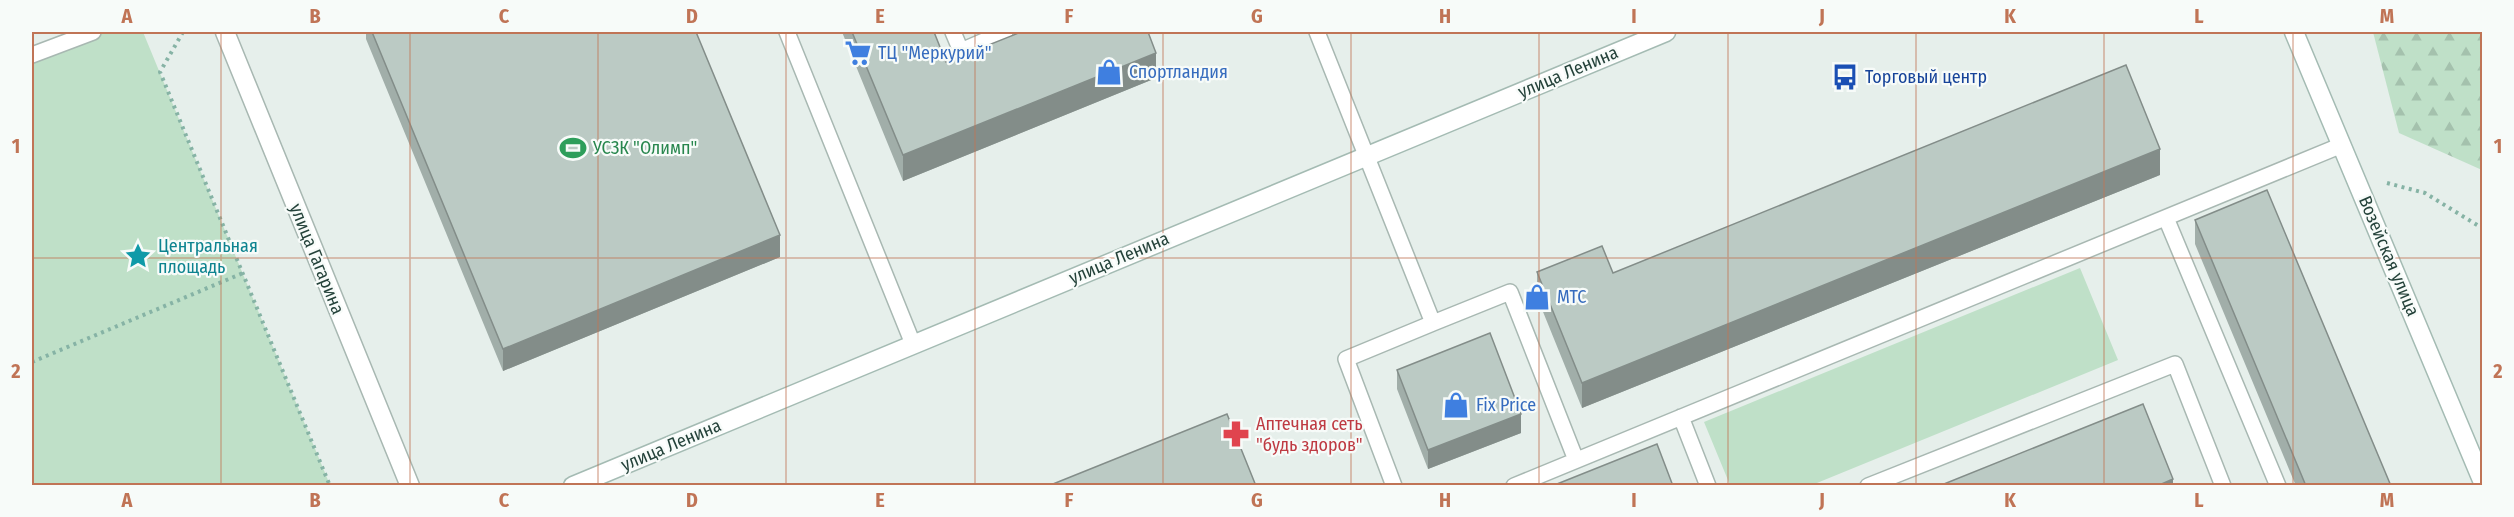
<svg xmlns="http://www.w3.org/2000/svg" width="2514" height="517" viewBox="0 0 2514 517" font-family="'Fira Sans Condensed',sans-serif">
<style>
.grass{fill:#bfe0c8}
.forest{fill:url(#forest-firs)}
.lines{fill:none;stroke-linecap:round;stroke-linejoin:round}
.service-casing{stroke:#a8b8b2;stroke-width:18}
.tertiary-casing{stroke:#a8b8b2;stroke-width:21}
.secondary-casing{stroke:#a4bbb3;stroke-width:21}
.path{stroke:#86b3a5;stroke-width:4;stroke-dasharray:3 4.5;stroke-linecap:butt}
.service{stroke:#fff;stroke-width:15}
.tertiary{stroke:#fff;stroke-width:18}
.secondary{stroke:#fff;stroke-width:18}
.wall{fill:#a1aea9}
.shaded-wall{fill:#838d89}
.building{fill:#bbcac4;stroke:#838d89;stroke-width:1.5}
.grid{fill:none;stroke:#c07456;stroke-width:1.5;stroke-opacity:0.55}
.labels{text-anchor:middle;stroke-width:4.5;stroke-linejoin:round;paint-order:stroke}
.shop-label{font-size:18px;fill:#366cbe;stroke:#f7fbf9;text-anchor:start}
.street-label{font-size:18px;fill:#24423a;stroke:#f7fbf9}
.transit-label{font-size:18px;fill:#164399;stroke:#f7fbf9;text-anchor:start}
.leisure-label{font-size:18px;fill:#27864d;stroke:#f7fbf9;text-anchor:start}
.culture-label{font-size:18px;fill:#0d838f;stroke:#f7fbf9;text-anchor:start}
.health-label{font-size:18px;fill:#be3a42;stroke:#f7fbf9;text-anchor:start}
.neatline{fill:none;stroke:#c07456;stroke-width:2}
.grid-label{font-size:20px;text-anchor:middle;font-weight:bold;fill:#c07456}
</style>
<defs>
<pattern id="forest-firs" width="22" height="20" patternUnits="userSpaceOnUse" patternTransform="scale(1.5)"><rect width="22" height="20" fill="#bfe0c8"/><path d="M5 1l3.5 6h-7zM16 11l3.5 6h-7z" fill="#a4c1ad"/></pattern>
</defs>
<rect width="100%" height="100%" fill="#e6efeb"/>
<!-- grass -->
<path class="grass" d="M 95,32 L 143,32 L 330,485 L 32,486 L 32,58 Z
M 2080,268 L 2118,360 L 1812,485 L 1730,485 L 1704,422 Z"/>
<!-- forest -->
<path class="forest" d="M 2373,32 L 2482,32 L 2482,170 L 2399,133 Z"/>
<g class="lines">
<!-- service casing -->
<g class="service-casing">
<path id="service" d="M 787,32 L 913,344
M 953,32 L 961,51 L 1005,32
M 1317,32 L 1433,323 L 1510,292 L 1576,460
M 32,55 L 93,32
M 2166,218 L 2278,486
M 1681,417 L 1708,486
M 1394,486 L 1346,359 L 1433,323
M 1514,486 L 2342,145
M 1868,486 L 2175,364 L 2223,486"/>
</g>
<!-- tertiary casing -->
<g class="tertiary-casing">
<path id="tertiary" d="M 225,32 L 410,486"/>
</g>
<!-- secondary casing -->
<g class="secondary-casing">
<path id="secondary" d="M 2294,32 L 2482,480
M 573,486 L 1666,32"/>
</g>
<!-- path -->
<path class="path" d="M 183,32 L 160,72 L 330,486
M 2387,183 L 2425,193 L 2482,228
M 32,362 L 243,273"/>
<!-- service -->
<use href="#service" class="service"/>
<!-- tertiary -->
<use href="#tertiary" class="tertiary"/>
<!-- secondary -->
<use href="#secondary" class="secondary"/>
</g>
<!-- wall -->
<path class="wall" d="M 366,32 L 696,32 L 780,257 L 503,371 L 366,39 Z
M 842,32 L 934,32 L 946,62 L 1156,78 L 903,181 Z
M 2160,175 L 1582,408 L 1537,297 L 1537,272 L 1613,273 Z
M 2195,220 L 2391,486 L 2296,486 L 2195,244 Z
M 1397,370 L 1521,433 L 1428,469 L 1397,389 Z"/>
<!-- shaded-wall -->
<path class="shaded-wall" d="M 1156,53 L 1156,78 L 903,181 L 903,155 Z
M 2160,149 L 2160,175 L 1582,408 L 1582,383 Z
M 780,235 L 780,257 L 503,371 L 503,349 Z
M 1521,414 L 1521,433 L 1428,469 L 1428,450 Z
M 2173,479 L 2173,486 L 2157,486 Z"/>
<!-- building -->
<path class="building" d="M 372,32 L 696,32 L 780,235 L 503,349 Z
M 852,32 L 934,32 L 946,62 L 1021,32 L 1148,32 L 1156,53 L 903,155 Z
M 2126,65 L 2160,149 L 1582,383 L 1537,272 L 1602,246 L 1613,273 Z
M 2267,190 L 2391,486 L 2306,486 L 2195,220 Z
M 1490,333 L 1521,414 L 1428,450 L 1397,370 Z
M 2143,404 L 2173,479 L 2157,486 L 1939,486 Z
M 1227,414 L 1256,486 L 1048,486 Z
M 1657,444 L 1673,486 L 1552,486 Z"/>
<!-- grid -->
<path class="grid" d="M 221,32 L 221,486M 410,32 L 410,486M 598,32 L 598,486M 786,32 L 786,486M 975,32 L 975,486M 1163,32 L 1163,486M 1351,32 L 1351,486M 1539,32 L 1539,486M 1728,32 L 1728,486M 1916,32 L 1916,486M 2104,32 L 2104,486M 2293,32 L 2293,486M 32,258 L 2482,258"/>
<!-- icons -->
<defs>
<g id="supermarket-bare" transform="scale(2.07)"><path d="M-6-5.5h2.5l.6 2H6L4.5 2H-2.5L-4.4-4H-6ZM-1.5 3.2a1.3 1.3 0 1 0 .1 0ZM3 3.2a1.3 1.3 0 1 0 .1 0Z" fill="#3f7fe0" stroke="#f7fbf9" stroke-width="2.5" paint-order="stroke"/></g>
<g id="shop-bare" transform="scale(2.07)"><path d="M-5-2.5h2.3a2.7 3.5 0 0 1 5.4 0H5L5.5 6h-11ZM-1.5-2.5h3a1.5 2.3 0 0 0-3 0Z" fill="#3f7fe0" stroke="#f7fbf9" stroke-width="2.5" paint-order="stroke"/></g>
<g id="bus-bare" transform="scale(2.07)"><path d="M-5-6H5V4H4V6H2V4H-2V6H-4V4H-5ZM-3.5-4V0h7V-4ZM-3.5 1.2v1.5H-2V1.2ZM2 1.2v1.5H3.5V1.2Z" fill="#1a4fb4" stroke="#f7fbf9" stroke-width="2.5" paint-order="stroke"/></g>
<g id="stadium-bare" transform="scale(2.07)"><path d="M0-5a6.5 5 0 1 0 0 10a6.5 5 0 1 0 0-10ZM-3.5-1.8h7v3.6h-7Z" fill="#2e9e5b" stroke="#f7fbf9" stroke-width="2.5" paint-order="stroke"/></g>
<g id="sight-bare" transform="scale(2.07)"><path d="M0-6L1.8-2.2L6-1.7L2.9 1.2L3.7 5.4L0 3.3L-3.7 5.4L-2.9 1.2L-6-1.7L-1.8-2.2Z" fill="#0f9aa8" stroke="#f7fbf9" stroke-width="2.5" paint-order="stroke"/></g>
<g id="pharmacy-bare" transform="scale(2.07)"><path d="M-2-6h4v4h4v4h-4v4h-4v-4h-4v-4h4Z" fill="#e0444e" stroke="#f7fbf9" stroke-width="2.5" paint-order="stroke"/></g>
</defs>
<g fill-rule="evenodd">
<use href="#supermarket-bare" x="858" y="53"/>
<use href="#shop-bare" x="1109" y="72"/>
<use href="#bus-bare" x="1845" y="77"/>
<use href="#stadium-bare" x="573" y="148"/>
<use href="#sight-bare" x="138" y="256"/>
<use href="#shop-bare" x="1537" y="297"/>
<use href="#shop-bare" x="1456" y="405"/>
<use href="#pharmacy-bare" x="1236" y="434"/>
</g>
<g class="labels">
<!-- shop labels -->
<g class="shop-label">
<text x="878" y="59">ТЦ "Меркурий"</text>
<text x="1129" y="78">Спортландия</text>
<text x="1557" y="303">МТС</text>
<text x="1476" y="411">Fix Price</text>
</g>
<!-- street labels -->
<g class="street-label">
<text transform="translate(1568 72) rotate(-23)" y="6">улица Ленина</text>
<text transform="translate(2389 256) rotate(67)" y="6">Возейская улица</text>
<text transform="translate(1119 258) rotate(-23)" y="6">улица Ленина</text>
<text transform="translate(317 259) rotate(68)" y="6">улица Гагарина</text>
<text transform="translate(671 445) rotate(-23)" y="6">улица Ленина</text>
</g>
<!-- transit labels -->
<g class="transit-label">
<text x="1865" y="83">Торговый центр</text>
</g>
<!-- leisure labels -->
<g class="leisure-label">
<text x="593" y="154">УСЗК "Олимп"</text>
</g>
<!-- culture labels -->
<g class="culture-label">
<text x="158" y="252">Центральная<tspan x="158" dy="21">площадь</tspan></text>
</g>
<!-- health labels -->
<g class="health-label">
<text x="1256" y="430">Аптечная сеть<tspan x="1256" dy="21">"будь здоров"</tspan></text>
</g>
</g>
<!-- border -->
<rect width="2514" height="517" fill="none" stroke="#f7fbf9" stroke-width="66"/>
<rect x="33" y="33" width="2448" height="451" class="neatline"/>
<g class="grid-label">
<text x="127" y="23">A</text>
<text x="315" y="23">B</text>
<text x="504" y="23">C</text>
<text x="692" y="23">D</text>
<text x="880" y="23">E</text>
<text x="1069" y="23">F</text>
<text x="1257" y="23">G</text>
<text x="1445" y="23">H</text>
<text x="1634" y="23">I</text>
<text x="1822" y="23">J</text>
<text x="2010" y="23">K</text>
<text x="2199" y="23">L</text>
<text x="2387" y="23">M</text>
<text x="16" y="153">1</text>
<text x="2498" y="153">1</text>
<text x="16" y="378">2</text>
<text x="2498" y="378">2</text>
<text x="127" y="507">A</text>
<text x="315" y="507">B</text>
<text x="504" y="507">C</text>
<text x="692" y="507">D</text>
<text x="880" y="507">E</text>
<text x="1069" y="507">F</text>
<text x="1257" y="507">G</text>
<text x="1445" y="507">H</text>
<text x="1634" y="507">I</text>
<text x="1822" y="507">J</text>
<text x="2010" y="507">K</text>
<text x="2199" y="507">L</text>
<text x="2387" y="507">M</text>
</g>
</svg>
